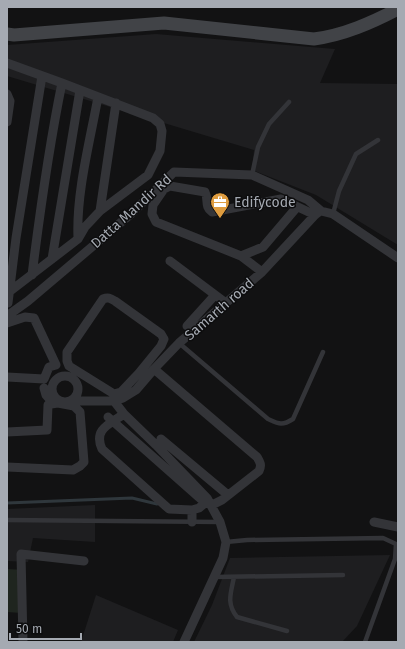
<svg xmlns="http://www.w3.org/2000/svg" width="405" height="649" viewBox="0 0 405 649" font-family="'Fira Sans',sans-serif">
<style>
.built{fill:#1e1e20}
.green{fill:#1f251f}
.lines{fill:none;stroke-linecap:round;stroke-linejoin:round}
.stream{stroke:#2f373c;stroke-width:3}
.lane{stroke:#333438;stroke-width:4.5}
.street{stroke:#333438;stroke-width:9}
.secondary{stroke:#414347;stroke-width:13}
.labels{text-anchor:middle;stroke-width:3;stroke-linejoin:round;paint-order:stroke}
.poi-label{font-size:14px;fill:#a5aab2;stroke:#0d0d0e;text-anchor:start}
.street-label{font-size:14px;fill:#a5aab2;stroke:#0d0d0e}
</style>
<rect width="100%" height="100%" fill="#121213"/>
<!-- built -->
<path class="built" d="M 156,34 L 335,49 L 320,83 L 398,84 L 398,245 L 316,195 L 252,170 L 254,150 L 7,76 L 7,45 Z
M 95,505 L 95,542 L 33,538 L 28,562 L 7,561 L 7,509 Z
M 390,555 L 357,626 L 342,642 L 194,642 L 212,605 L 230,558 Z
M 96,595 L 178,630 L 173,642 L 81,642 Z"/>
<!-- green -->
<path class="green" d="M 7,569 L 24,570 L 21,613 L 7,612 Z"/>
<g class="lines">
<!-- stream -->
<path class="stream" d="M 7,503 L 132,498 L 157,504"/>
<!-- lane -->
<path class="lane" d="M 252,175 L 258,147 L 269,124 L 289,102
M 333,214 L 339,191 L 356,154 L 378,140
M 179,343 L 268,419 C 279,424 282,426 293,419 L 323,352
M 7,520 L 220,522
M 226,542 L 247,540 L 383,538 L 396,544 L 395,559 L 365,642
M 215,577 L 343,575
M 234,577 C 231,593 226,603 237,617 L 287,631"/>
<!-- street -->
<path class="street" d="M 7,63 L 62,83 L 153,118 L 160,124 L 162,131 L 160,151 L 148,175 L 100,211 L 85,227 L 78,239 L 9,292
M 7,94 L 10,101 L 7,122
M 100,211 L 116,103
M 78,238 C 76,193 90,141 98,97
M 241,256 L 263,247 L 297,207
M 52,259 L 80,90
M 170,261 L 226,303
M 262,272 L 241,256 L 156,222 L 152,214 L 153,205 L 164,189 L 170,186 L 205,192 C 209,200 204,206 212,212 L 281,199 L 315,215
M 32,275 C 40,211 49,146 62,83
M 8,303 L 16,238 L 42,76
M 7,316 L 28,301 L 132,213 L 174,172 L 252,175 L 308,200 L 321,211 L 333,214 L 398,258
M 7,323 L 25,317 L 34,318 L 56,365 L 49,367 L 44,379 L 7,377
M 187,326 L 215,295
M 154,369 L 257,457 C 260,462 262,465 259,471 L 222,500 L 212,505
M 139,373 L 161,346 L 164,339 L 161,334 L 115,301 C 110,298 108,297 103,299 L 67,352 L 67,361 L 69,366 L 114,394 L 121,392 L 139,373 L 147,377
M52 389a13 13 0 1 1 26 0a13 13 0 1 1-26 0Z
M 44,388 L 46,395 L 53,403
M 72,400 L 76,401 L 114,401 L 123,398 L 136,390 L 154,369 L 179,343 L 262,272 L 315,215 L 319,212
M 114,401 L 124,414 L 156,445 L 207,498 L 220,522 L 226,542 L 223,558 L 184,642
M 124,414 C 110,424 93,429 102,449 L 169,509 L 192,510 L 199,508 L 205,503
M 108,417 L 203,501
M 7,432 L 47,430 L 48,405 L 51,404 L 58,403 L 74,406 L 80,412 L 84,462 L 80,466 L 73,470 L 7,467
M 161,439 L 228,495
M 192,510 L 192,522
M 374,522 L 398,527
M 23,642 L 21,554 L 84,561"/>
<!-- secondary -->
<path class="secondary" d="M 7,34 L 14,35 L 164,23 L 314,39 C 344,35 371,23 398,9"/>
</g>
<!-- icons -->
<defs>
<g id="office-pin" transform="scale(1)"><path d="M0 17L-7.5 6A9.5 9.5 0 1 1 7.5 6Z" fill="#de9c3f" stroke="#0d0d0e"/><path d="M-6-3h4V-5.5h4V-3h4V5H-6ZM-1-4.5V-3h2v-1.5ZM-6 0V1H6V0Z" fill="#fff"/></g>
</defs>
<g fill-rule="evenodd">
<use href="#office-pin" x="220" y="202"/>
</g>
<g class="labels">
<!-- poi labels -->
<g class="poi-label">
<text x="234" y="207">Edifycode</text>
</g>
<!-- street labels -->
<g class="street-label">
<text transform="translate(131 211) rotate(-42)" y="5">Datta Mandir Rd</text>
<text transform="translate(219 309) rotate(-41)" y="5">Samarth road</text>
</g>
</g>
<!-- border -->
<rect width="405" height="649" fill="none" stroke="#a5aab2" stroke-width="16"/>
<!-- scale -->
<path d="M10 633v6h71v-6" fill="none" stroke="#a5aab2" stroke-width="2"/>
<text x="16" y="633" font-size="12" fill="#a5aab2" stroke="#0d0d0e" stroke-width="3" paint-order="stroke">50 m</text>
</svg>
